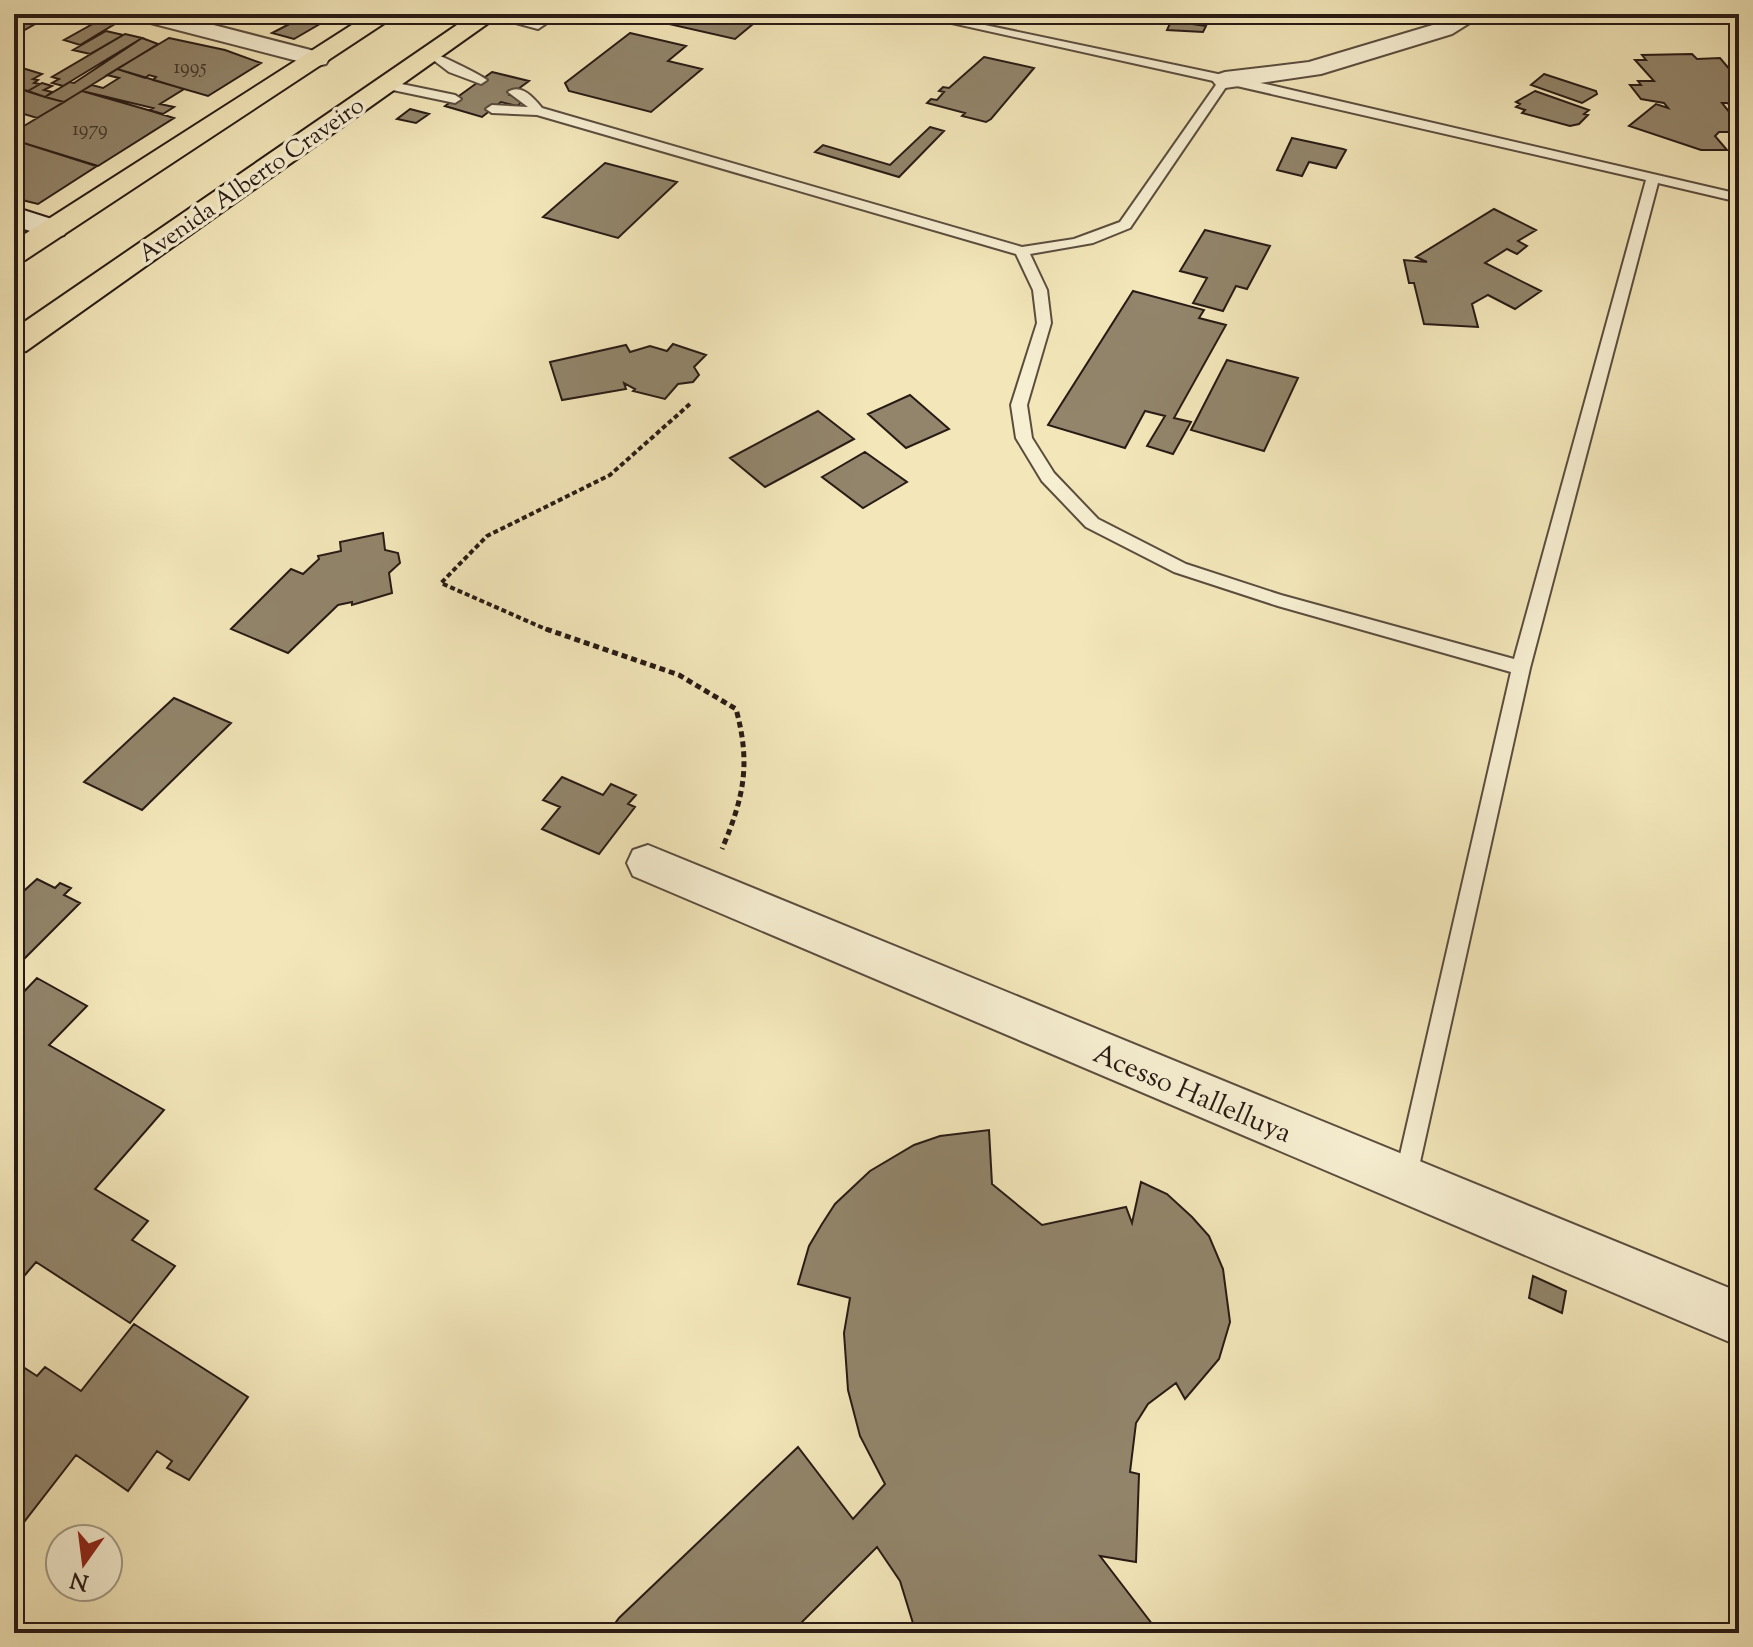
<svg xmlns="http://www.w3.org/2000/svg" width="1753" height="1647" viewBox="0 0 1753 1647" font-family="'Sorts Mill Goudy',serif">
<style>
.building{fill:#92856b;stroke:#281a15;stroke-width:2}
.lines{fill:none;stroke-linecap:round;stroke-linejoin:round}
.lane-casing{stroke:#5b4d3e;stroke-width:4}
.street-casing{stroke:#5b4d3e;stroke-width:4}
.secondary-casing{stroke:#281a15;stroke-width:4}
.primary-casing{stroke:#281a15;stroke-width:4}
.path-far1{stroke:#281a15;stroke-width:4;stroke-dasharray:5 3;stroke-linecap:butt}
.path{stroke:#281a15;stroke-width:5;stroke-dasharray:6 4;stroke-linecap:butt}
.lane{fill:#f7efd2;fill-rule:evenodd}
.street{fill:#f7efd2;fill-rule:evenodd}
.secondary{fill:#f7efd2;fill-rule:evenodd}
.primary{fill:#f3e7ba;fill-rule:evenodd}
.labels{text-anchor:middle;stroke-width:7;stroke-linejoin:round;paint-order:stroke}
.far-number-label{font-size:20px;fill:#42352a}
.far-street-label{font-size:24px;fill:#281a15;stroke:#f7efd2}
.street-label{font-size:28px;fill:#281a15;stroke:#f7efd2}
</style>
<rect width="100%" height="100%" fill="#f3e7ba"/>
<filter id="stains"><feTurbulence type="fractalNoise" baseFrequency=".0025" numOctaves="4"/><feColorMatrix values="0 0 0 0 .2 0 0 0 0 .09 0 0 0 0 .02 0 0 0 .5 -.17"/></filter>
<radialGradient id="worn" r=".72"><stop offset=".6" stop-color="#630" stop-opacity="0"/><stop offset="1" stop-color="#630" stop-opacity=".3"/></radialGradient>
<!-- building -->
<path class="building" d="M 14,14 L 20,14 L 42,20 L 14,36 Z
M 225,14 L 269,14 L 257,22 Z
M 283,14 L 337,14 L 294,39 L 272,33 L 301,18 L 296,20 Z
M 625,14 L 765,14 L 735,39 Z
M 98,21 L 113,25 L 80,45 L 64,40 Z
M 1171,21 L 1206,26 L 1203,32 L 1167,30 Z
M 106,31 L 123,35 L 90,54 L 73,50 Z
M 630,33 L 686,46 L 668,61 L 702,69 L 651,112 L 569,91 L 565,83 Z
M 125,34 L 142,38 L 63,86 L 52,83 L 59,79 L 52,77 Z
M 142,38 L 158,44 L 64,102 L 45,97 L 70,82 L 74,83 Z
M 169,38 L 225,50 L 261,63 L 208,96 L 153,80 L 156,77 L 149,75 L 145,78 L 117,69 Z
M 1692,54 L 1697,59 L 1720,58 L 1731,71 L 1739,72 L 1738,78 L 1733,78 L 1739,79 L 1739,111 L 1727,103 L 1722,103 L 1739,124 L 1739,132 L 1719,132 L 1715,136 L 1727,150 L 1701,150 L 1629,126 L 1656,104 L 1668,108 L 1664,103 L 1641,99 L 1630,85 L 1641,85 L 1638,81 L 1654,81 L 1635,60 L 1646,60 L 1642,55 Z
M 984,57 L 1034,68 L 991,119 L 986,122 L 962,116 L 965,113 L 927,103 L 931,99 L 937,100 L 944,92 L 939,91 L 943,87 L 949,88 Z
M 19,67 L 42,74 L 33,79 L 38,80 L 34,83 L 40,84 L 28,91 L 14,87 L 14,69 Z
M 117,69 L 154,80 L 184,89 L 160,104 L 174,107 L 163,114 L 149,110 L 153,108 L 82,91 L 92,85 L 103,88 L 119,78 L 107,75 Z
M 492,72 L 529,81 L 510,95 L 526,99 L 517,106 L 501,102 L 482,117 L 445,106 Z
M 1544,74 L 1596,91 L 1597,94 L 1582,103 L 1531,85 Z
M 42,83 L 52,86 L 44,90 L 52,92 L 45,97 L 28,91 Z
M 14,87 L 45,97 L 64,102 L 37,118 L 14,111 Z
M 82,91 L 148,110 L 174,118 L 98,166 L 14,140 L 14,132 Z
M 1535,91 L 1589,110 L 1584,114 L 1588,115 L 1579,124 L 1570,126 L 1522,113 L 1525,110 L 1516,107 L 1520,104 L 1516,102 Z
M 410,109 L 429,114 L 416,123 L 397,119 Z
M 930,127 L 944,131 L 899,177 L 815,152 L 823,145 L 890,165 Z
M 1292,138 L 1343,149 L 1346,150 L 1336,168 L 1309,162 L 1302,176 L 1277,170 Z
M 14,140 L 96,166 L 97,166 L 38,204 L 26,201 L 14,197 Z
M 605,163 L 677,182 L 618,238 L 543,217 Z
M 1494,209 L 1536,230 L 1518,241 L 1527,246 L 1517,254 L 1507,249 L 1485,263 L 1541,291 L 1515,309 L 1488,295 L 1472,304 L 1478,327 L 1424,324 L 1414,283 L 1409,283 L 1404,260 L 1427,262 L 1416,257 Z
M 1205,230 L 1270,246 L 1247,289 L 1236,286 L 1223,311 L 1193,303 L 1207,278 L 1180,271 Z
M 1133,291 L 1204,310 L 1199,318 L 1226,325 L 1174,418 L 1191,422 L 1173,454 L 1147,446 L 1165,416 L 1145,411 L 1125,448 L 1048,425 Z
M 673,344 L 706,355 L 694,367 L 699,375 L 693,382 L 678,384 L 665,399 L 633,391 L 635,389 L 624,383 L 626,389 L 562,400 L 550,362 L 626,345 L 630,352 L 650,346 L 667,351 Z
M 1227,360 L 1298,378 L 1264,451 L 1191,430 Z
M 910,395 L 949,429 L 906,448 L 868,414 Z
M 818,411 L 854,439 L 765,487 L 730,458 Z
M 865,452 L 907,482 L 863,508 L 822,477 Z
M 383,533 L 385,550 L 398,553 L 400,563 L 389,573 L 392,593 L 352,605 L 352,602 L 338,605 L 288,653 L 231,629 L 291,569 L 303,574 L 319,559 L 318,556 L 341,551 L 340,542 Z
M 174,698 L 231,723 L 142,810 L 84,782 Z
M 562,777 L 603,795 L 611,784 L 636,795 L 628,804 L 635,807 L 599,854 L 542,829 L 560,807 L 543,800 Z
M 37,879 L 55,888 L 60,883 L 71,888 L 64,895 L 80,903 L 14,969 L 14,900 Z
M 37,978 L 87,1006 L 49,1045 L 164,1110 L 95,1189 L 148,1221 L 132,1240 L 175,1266 L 130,1323 L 36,1262 L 14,1288 L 14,1002 Z
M 989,1130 L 992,1184 L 1042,1225 L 1126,1207 L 1132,1223 L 1141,1182 L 1167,1194 L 1192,1217 L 1209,1236 L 1223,1269 L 1230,1322 L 1219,1359 L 1185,1399 L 1176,1383 L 1148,1404 L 1136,1423 L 1130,1472 L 1139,1474 L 1136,1562 L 1100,1556 L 1159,1633 L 916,1633 L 900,1581 L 877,1547 L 791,1633 L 608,1633 L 619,1618 L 798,1447 L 853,1519 L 885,1484 L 860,1436 L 848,1390 L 844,1333 L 850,1298 L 798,1284 L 809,1246 L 822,1224 L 835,1204 L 870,1171 L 914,1145 L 940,1136 Z
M 1533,1276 L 1566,1291 L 1562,1313 L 1529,1298 Z
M 134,1324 L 248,1397 L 189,1480 L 167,1468 L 172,1461 L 157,1451 L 128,1491 L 76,1455 L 14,1535 L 14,1361 L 37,1376 L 45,1367 L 81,1391 Z"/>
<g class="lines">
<!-- lane casing -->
<g class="lane-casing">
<path id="lane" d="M 482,14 L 502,14 L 536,22 L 547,14 L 560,14 L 538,29 Z
M 911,14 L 933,14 L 1270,85 L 1739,194 L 1739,202 L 1658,183 L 1530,668 L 1414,1189 L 1406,1193 L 1398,1189 L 1394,1181 L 1511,672 L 1278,606 L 1174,572 L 1086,527 L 1042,481 L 1016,438 L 1011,405 L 1037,323 L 1033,290 L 1016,254 L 537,115 L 492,113 L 486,109 L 492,105 L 528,107 L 508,92 C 521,83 534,98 542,108 L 1022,247 L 1074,239 L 1120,222 L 1218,82 ZM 1228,84 L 1646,180 L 1514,659 L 1281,595 L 1186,564 L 1098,519 L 1054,473 L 1032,438 L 1027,405 L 1051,323 L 1047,290 L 1030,254 L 1093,243 L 1130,228 Z
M 428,52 C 433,51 481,75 487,80 L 481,84 L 449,72 L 428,56 Z
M 387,81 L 455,95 L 461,99 L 455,103 L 383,88 L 381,85 Z"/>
</g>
<!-- street casing -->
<g class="street-casing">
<path id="street" d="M 131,14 L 171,14 L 326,54 L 329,59 L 326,64 L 317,66 L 135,19 Z
M 1454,14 L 1484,14 L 1452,34 L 1321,74 L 1225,88 L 1216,85 L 1212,80 L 1216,75 L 1225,72 L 1309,62 L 1436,24 Z
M 648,845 L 1739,1292 L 1739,1346 L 633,876 L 627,863 L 633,850 Z"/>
</g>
<!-- secondary casing -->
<g class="secondary-casing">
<path id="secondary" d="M 14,207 L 64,223 L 68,229 L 64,235 L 53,238 L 14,226 Z"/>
</g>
<!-- primary casing -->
<g class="primary-casing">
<path id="primary" d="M 369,14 L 398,14 L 25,260 L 14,263 L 14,241 Z
M 473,14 L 501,14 L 26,351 L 14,354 L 14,329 Z"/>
</g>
<!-- path-far1 -->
<path class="path-far1" d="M 550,631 L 441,583 L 487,536 L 610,475 L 691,403"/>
<!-- path -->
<path class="path" d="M 546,629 L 679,675 L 736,709 C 751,764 744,797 722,849"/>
<!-- lane -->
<use href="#lane" class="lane"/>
<!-- street -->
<use href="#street" class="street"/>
<!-- secondary -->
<use href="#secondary" class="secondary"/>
<!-- primary -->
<use href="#primary" class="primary"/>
</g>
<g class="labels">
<!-- far-number labels -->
<g class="far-number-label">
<text x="190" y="73">1995</text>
<text x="90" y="135">1979</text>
</g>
<!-- far-street labels -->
<g class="far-street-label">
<text transform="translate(251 179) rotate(-35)" y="8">Avenida Alberto Craveiro</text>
</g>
<!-- street labels -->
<g class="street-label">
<text transform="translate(1193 1092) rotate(23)" y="10">Acesso Hallelluya</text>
</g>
</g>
<!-- margin -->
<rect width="1753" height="1647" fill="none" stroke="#f3e7ba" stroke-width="48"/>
<rect x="16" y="16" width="1721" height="1615" fill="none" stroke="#281a15" stroke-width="4"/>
<rect x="24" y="24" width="1705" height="1599" fill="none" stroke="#281a15" stroke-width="2"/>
<!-- north arrow -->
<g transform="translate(84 1563) rotate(194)"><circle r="38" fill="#f7efd2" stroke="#a49a86" stroke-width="2"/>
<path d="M0-6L14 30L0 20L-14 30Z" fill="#8f2418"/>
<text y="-12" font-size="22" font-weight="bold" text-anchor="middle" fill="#281a15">N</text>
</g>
<rect width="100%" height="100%" filter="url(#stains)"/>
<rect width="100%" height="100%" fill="url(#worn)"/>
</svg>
